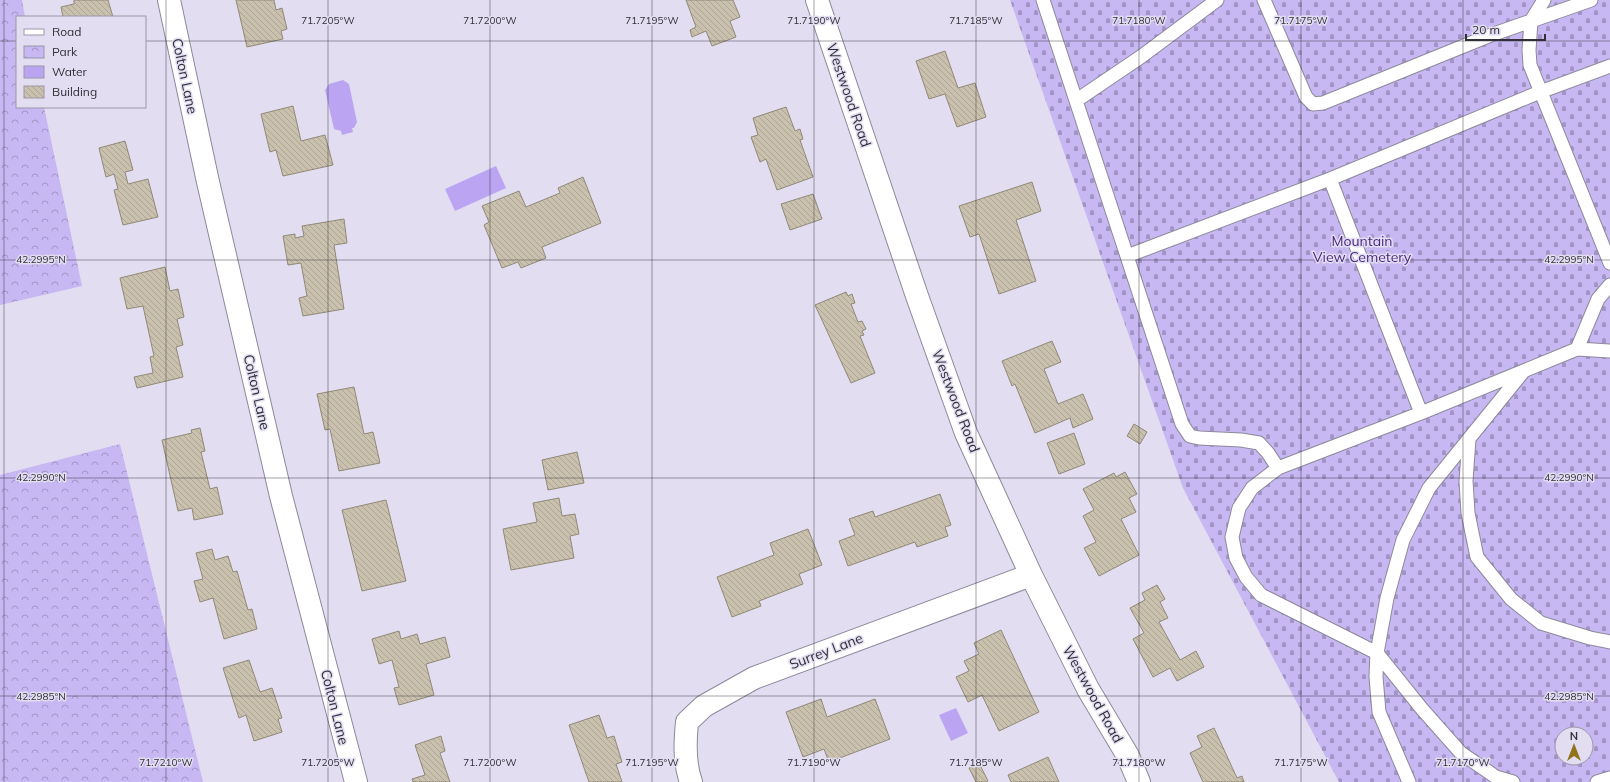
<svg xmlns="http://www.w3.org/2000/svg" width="1610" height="782" viewBox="0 0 1610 782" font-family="Mulish,sans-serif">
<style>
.cemetery{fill:url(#cemetery-stones);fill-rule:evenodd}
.park{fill:url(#park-crowns)}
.water{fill:#bba5f2}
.building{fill:url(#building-back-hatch);stroke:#908977}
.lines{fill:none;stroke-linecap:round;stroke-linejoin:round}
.lane-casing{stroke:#8d899b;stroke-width:15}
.street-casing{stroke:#8d899b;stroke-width:24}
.lane{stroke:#fff;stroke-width:13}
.street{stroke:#fff;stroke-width:22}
.ticks{fill:none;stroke:#312f37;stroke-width:1;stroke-opacity:0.45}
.labels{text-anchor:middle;stroke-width:3;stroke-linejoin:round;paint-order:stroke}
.street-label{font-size:14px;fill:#312f37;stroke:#e2ddf1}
.park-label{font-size:14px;fill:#4a2880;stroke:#e2ddf1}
.ticks-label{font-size:10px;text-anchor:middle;fill:#312f37;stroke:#e2ddf1;stroke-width:3;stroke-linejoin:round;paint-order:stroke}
</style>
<defs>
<pattern id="cemetery-stones" width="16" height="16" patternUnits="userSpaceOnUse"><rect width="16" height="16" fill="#c7b7f2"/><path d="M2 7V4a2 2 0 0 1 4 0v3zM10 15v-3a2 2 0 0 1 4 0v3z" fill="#a295c5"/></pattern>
<pattern id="park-crowns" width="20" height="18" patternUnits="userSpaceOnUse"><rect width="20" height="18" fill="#c7b7f2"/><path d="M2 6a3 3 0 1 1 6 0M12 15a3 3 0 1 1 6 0" fill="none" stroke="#a295c5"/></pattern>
<pattern id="building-back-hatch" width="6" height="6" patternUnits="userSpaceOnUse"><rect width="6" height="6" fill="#c9c1ae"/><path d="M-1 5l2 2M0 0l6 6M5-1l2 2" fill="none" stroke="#ada696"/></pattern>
</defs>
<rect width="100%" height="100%" fill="#e2ddf1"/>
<!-- cemetery -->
<path class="cemetery" d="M 1010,0 L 1610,0 L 1610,782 L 1339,782 L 1183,488 ZM 1562,734 L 1586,734 L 1586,758 L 1562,758 Z"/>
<!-- park -->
<path class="park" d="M 0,0 L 22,0 L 25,17 L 17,17 L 17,107 L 44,107 L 82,286 L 0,305 Z
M 120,444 L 203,782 L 0,782 L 0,475 Z"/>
<!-- water -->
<path class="water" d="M 343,80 L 349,84 L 357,122 L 354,128 L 352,128 L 353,132 L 342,135 L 341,131 L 334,129 L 325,90 L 329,84 Z
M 496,166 L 506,188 L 455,211 L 445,189 Z
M 956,708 L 968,733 L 951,741 L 939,715 Z"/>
<!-- building -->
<path class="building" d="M 74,0 L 108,0 L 113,17 L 63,17 L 61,7 L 74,4 Z
M 236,0 L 274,0 L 276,10 L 282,8 L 287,29 L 281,31 L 283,39 L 247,47 Z
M 686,0 L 733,0 L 740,17 L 730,21 L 736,37 L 712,46 L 706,31 L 692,37 L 690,30 L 696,27 Z
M 945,51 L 958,88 L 975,83 L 986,117 L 957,127 L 945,94 L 929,99 L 916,61 Z
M 293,106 L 301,141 L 325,135 L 333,165 L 283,176 L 276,150 L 270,152 L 261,114 Z
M 786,107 L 795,131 L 800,129 L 803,139 L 800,140 L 813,177 L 777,190 L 766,159 L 760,162 L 751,137 L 758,135 L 753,118 Z
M 125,141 L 133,170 L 125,172 L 128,184 L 148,179 L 158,217 L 123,225 L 114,190 L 118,189 L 114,174 L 106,177 L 99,148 Z
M 583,177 L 601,223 L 542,247 L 546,258 L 521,268 L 518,262 L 502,268 L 484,225 L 489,222 L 482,206 L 519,191 L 526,207 L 560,193 L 558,188 Z
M 1032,182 L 1041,211 L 1016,220 L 1036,281 L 999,294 L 979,234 L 970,237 L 959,206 Z
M 813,194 L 822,219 L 790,230 L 781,204 Z
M 344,219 L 347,243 L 334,245 L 344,309 L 303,316 L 299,298 L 307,296 L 301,263 L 288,265 L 283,236 L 295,234 L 295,238 L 304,236 L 302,226 Z
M 165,267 L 170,291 L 178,289 L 184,317 L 177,319 L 183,345 L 176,347 L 183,377 L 137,388 L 134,377 L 153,373 L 150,357 L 154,356 L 143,306 L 127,309 L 120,278 Z
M 846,292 L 848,296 L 852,294 L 855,303 L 851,304 L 858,322 L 862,321 L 866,329 L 862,331 L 864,335 L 860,336 L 875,373 L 851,383 L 815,305 Z
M 1052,341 L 1061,362 L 1044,369 L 1058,404 L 1083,394 L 1093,419 L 1073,428 L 1070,418 L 1035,433 L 1015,384 L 1012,386 L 1002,361 Z
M 354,387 L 364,434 L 373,432 L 380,463 L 339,471 L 330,429 L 325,430 L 317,394 Z
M 1134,424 L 1147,432 L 1140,444 L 1127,436 Z
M 200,428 L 205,451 L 201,452 L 210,489 L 217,487 L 223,514 L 194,520 L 192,508 L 178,511 L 162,440 L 192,433 L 191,430 Z
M 1074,433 L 1085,464 L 1059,474 L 1047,443 Z
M 577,452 L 584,483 L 548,490 L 542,460 Z
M 1125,472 L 1137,494 L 1129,498 L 1136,512 L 1121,519 L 1139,555 L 1099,576 L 1084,548 L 1096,542 L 1083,516 L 1094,510 L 1083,489 L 1114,473 L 1116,477 Z
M 940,494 L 951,525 L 945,527 L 948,536 L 917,547 L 915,542 L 848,566 L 839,541 L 855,535 L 849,519 L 873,511 L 875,517 Z
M 559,498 L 562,516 L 575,514 L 579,534 L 570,536 L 574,558 L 511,570 L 503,529 L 537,522 L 533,503 Z
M 386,500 L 406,581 L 362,591 L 342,510 Z
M 808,529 L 822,565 L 799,574 L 803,584 L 759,601 L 761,606 L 732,617 L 717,577 L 774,555 L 770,543 Z
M 212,549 L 215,560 L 228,556 L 233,572 L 237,571 L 248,610 L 252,609 L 257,629 L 224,639 L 213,598 L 200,602 L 194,581 L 203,579 L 196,553 Z
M 1157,585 L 1165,599 L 1160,602 L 1168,618 L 1159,622 L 1180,660 L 1196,651 L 1204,667 L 1177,681 L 1170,668 L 1153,677 L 1133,639 L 1144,633 L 1130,608 L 1145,600 L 1142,593 Z
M 1001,630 L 1039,712 L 999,731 L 982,695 L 968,702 L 956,677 L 969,671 L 964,661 L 979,654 L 974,643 Z
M 399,631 L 401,639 L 417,634 L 420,644 L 445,637 L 450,657 L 426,664 L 434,695 L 399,705 L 394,688 L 399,687 L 392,660 L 379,664 L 372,639 Z
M 249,660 L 260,692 L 272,688 L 282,718 L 278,719 L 282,732 L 254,741 L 246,715 L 239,718 L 223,668 Z
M 821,699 L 827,717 L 875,699 L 890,739 L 829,762 L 824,749 L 803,757 L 786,712 Z
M 599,715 L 607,738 L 614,736 L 622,762 L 616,764 L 622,782 L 589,782 L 569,725 Z
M 1214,728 L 1237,778 L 1242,776 L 1244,782 L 1203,782 L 1190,753 L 1202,747 L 1197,736 Z
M 441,736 L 445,751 L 440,753 L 450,782 L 413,782 L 412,779 L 425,775 L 415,745 Z
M 1048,757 L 1059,782 L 1011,782 L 1008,775 Z
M 979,763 L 988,781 L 986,782 L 976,782 L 969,768 Z"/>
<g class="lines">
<!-- lane casing -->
<g class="lane-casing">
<path id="lane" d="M 1043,0 L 1182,424 L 1190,436 L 1199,438 L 1241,440 L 1259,443 L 1268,453 L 1278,468
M 1264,0 L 1306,97 L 1313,104 L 1323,103 L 1491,35 L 1531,21 L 1529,50 L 1530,65 L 1610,263
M 1544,0 L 1531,21 L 1591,0
M 1077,100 L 1142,56 L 1217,0
M 1127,256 L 1330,179
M 1577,349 L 1598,299 L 1610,285
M 1421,413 L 1577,349 L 1610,351
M 1469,439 L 1466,481 L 1468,513 L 1477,557 L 1511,599 L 1541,623 L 1590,638 L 1610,642
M 1409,782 L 1379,712 L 1376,677 L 1377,653 L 1387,598 L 1403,540 L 1429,488 L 1523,372
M 1513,782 L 1496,777 L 1461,753 L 1422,709 L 1377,653 L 1261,595 L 1246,577 L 1236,558 L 1232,537 L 1239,508 L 1252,488 L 1278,468 L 1421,413 L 1330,179 L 1540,92 L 1610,66
M 1597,782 L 1610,778"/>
</g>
<!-- street casing -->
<g class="street-casing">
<path id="street" d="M 169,0 L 208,182 L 281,496 L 356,782
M 817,0 L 917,296 L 966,433 L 1031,575 L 1088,689 L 1128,756 L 1139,782
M 691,782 C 684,763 685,742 687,722 L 704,706 L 754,678 L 1031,575"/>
</g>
<!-- lane -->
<use href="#lane" class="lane"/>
<!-- street -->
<use href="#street" class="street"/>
</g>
<!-- ticks -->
<path class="ticks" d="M 4,0 L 4,782M 166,0 L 166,782M 328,0 L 328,782M 490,0 L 490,782M 652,0 L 652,782M 814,0 L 814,782M 976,0 L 976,782M 1139,0 L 1139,782M 1301,0 L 1301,782M 1463,0 L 1463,782M 0,41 L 17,41M 145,41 L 1610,41M 0,260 L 1610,260M 0,478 L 1610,478M 0,696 L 1610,696"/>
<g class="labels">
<!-- street labels -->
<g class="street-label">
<text transform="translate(185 76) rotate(78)" y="5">Colton Lane</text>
<text transform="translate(849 95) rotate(71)" y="5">Westwood Road</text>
<text transform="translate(257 392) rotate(77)" y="5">Colton Lane</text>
<text transform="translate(956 401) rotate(69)" y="5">Westwood Road</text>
<text transform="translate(826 651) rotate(-21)" y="5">Surrey Lane</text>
<text transform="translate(1093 694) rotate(61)" y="5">Westwood Road</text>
<text transform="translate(335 707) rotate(76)" y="5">Colton Lane</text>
</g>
<!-- park labels -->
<g class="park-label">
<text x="1362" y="246">Mountain<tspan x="1362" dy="16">View Cemetery</tspan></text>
</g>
</g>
<g class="ticks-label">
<text x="328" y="24">71.7205°W</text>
<text x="490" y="24">71.7200°W</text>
<text x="652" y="24">71.7195°W</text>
<text x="814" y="24">71.7190°W</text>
<text x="976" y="24">71.7185°W</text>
<text x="1139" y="24">71.7180°W</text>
<text x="1301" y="24">71.7175°W</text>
<text x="41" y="263">42.2995°N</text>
<text x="1569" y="263">42.2995°N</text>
<text x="41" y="481">42.2990°N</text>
<text x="1569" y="481">42.2990°N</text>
<text x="41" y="700">42.2985°N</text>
<text x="1569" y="700">42.2985°N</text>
<text x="166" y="766">71.7210°W</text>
<text x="328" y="766">71.7205°W</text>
<text x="490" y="766">71.7200°W</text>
<text x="652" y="766">71.7195°W</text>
<text x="814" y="766">71.7190°W</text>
<text x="976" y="766">71.7185°W</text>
<text x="1139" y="766">71.7180°W</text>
<text x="1301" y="766">71.7175°W</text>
<text x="1463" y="766">71.7170°W</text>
</g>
<!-- legend -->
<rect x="16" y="16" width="130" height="92" fill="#e2ddf1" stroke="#9b97a7"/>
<rect x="24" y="29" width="20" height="6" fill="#ffffff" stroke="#9b97a7"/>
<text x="52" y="36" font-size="12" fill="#312f37">Road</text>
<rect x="24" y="46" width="20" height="12" fill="url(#park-crowns)" stroke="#9b97a7"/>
<text x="52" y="56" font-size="12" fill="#312f37">Park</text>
<rect x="24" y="66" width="20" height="12" fill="#bba5f2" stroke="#9b97a7"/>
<text x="52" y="76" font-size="12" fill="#312f37">Water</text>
<rect x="24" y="86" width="20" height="12" fill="url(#building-back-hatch)" stroke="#9b97a7"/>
<text x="52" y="96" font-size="12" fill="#312f37">Building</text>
<!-- north arrow -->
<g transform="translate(1574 746)"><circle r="19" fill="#e2ddf1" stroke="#9b97a7"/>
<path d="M0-3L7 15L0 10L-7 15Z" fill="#91741a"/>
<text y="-6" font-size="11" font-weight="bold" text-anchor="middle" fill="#312f37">N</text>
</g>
<!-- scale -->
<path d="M1466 34v6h79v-6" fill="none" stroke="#312f37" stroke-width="2"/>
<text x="1472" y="34" font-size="12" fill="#312f37" stroke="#e2ddf1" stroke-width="3" paint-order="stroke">20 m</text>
</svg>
